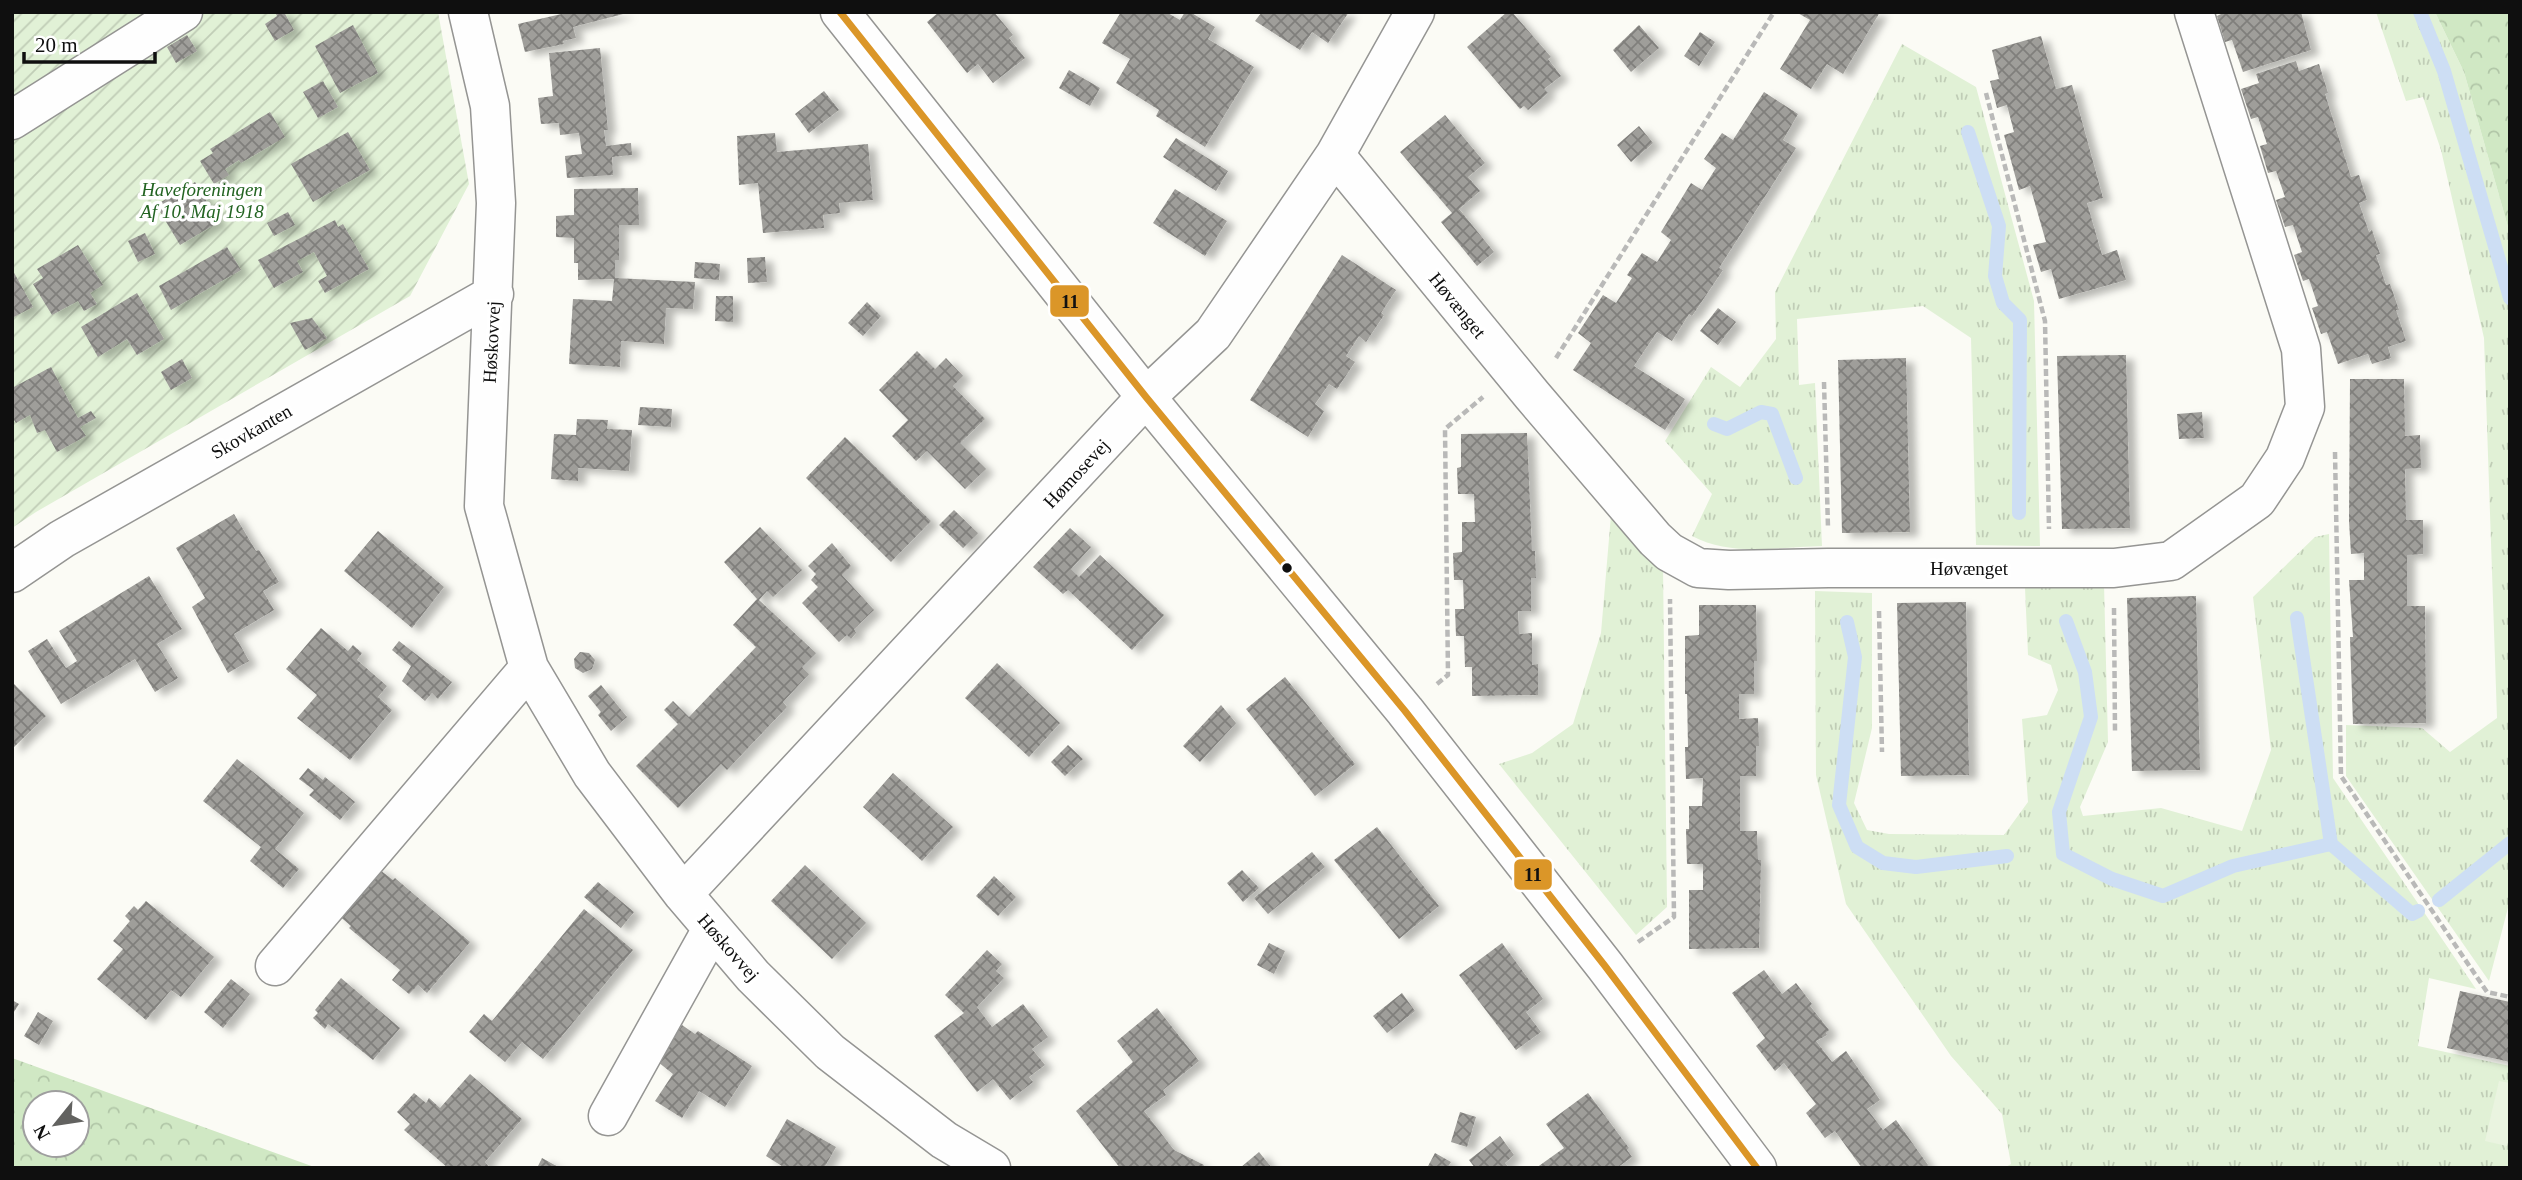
<svg xmlns="http://www.w3.org/2000/svg" width="2522" height="1180" viewBox="0 0 2522 1180" font-family="Georgia,serif">
<style>
.grass{fill:url(#grass-tufts)}
.forest{fill:url(#forest-crowns);fill-rule:evenodd}
.garden{fill:url(#garden-furrows)}
.pitch{fill:#eaf4e0}
.lines{fill:none;stroke-linecap:round;stroke-linejoin:round}
.stream{stroke:#cddef4;stroke-width:14}
.building{fill:url(#building-cross-hatch);filter:url(#shadow)}
.minor-casing{stroke:#959593;stroke-width:41}
.path{stroke:#b9b9b8;stroke-width:4.5;stroke-dasharray:7 3.5;stroke-linecap:butt}
.minor{stroke:#fefefe;stroke-width:38}
.bus-1-casing{stroke:#fff;stroke-width:12}
.bus-1{stroke:#db9628;stroke-width:7}
.bus-dot{fill:#0f0f0f;stroke:#fff;stroke-width:2.5}
.labels{text-anchor:middle;stroke-width:7;stroke-linejoin:round;paint-order:stroke}
.park-label{font-size:19px;font-style:italic;fill:#236422;stroke:#fff}
.street-label{font-size:19px;fill:#0f0f0f;stroke:#fff}
.line-badge{stroke:#fff;stroke-width:2.5}
.pale-badge-label{font-size:19px;text-anchor:middle;font-weight:bold;fill:#111}
</style>
<defs>
<pattern id="grass-tufts" width="24" height="20" patternUnits="userSpaceOnUse" patternTransform="scale(1.75)"><rect width="24" height="20" fill="#e1f1d6"/><path d="M3 7l-1-3M5 7V3M7 7l1-3M15 17l-1-3M17 17v-4M19 17l1-3" fill="none" stroke="#c0cdb6"/></pattern>
<pattern id="forest-crowns" width="20" height="18" patternUnits="userSpaceOnUse" patternTransform="scale(1.75)"><rect width="20" height="18" fill="#d0e8c4"/><path d="M2 6a3 3 0 1 1 6 0M12 15a3 3 0 1 1 6 0" fill="none" stroke="#b1c6a7"/></pattern>
<pattern id="garden-furrows" width="10" height="10" patternUnits="userSpaceOnUse" patternTransform="scale(1.75)"><rect width="10" height="10" fill="#e1f1d6"/><path d="M-1 1l2-2M0 10L10 0M9 11l2-2" fill="none" stroke="#c0cdb6"/></pattern>
<pattern id="building-cross-hatch" width="8" height="8" patternUnits="userSpaceOnUse" patternTransform="scale(1.75)"><rect width="8" height="8" fill="#9f9e9a"/><path d="M0 0l8 8M0 8l8-8" fill="none" stroke="#807f7c"/></pattern>
<filter id="shadow"><feDropShadow dx="8" dy="4.5" stdDeviation="3.5" flood-color="#0004"/></filter>
</defs>
<rect width="100%" height="100%" fill="#fbfbf5"/>
<!-- grass -->
<path class="grass" d="M 2376,12 L 2435,12 L 2464,72 L 2510,234 L 2510,900 L 2489,981 L 2346,776 L 2346,725 L 2422,728 L 2450,752 L 2497,718 L 2484,338 L 2441,150 L 2423,97 L 2406,101 Z
M 1902,44 L 1976,87 L 2034,301 L 2040,546 L 1976,545 L 1971,338 L 1923,306 L 1797,319 L 1799,385 L 1815,383 L 1822,546 C 1778,547 1731,557 1692,536 L 1712,494 L 1665,441 L 1711,367 L 1740,387 L 1776,339 L 1775,292 Z
M 1611,515 L 1663,567 L 1667,907 L 1636,935 L 1499,764 L 1532,753 L 1573,724 L 1601,633 Z
M 2329,534 L 2333,778 L 2476,989 L 2429,978 L 2418,1046 L 2510,1066 L 2510,1168 L 2004,1168 L 2011,1164 L 2002,1114 L 1951,1056 L 1846,904 L 1816,775 L 1815,591 L 1872,593 L 1872,728 L 1854,803 L 1867,830 L 1889,834 L 2004,835 L 2028,802 L 2022,719 L 2047,715 L 2058,690 L 2051,665 L 2028,655 L 2025,588 L 2104,584 L 2108,742 L 2080,807 L 2083,816 L 2161,808 L 2242,831 L 2271,750 L 2253,597 L 2315,537 Z"/>
<!-- forest -->
<path class="forest" d="M 2435,12 L 2510,12 L 2510,234 L 2464,72 Z
M 12,1058 L 317,1168 L 12,1168 ZM 35,1103 L 77,1103 L 77,1145 L 35,1145 Z"/>
<!-- garden -->
<path class="garden" d="M 12,12 L 438,12 L 469,184 L 410,296 L 36,512 L 12,528 Z"/>
<!-- pitch -->
<path class="pitch" d="M 2499,1081 L 2510,1083 L 2510,1135 L 2507,1146 L 2485,1141 Z"/>
<g class="lines">
<!-- stream -->
<path class="stream" d="M 2420,12 L 2444,71 L 2510,298
M 1968,132 L 1999,226 L 1995,276 L 2003,303 L 2020,320 L 2019,513
M 1714,424 L 1727,429 L 1761,412 L 1772,414 L 1796,478
M 2297,618 L 2331,844
M 2066,621 L 2085,672 L 2091,717 L 2059,812 L 2063,854 L 2112,879 L 2163,896 L 2233,866 L 2331,844 L 2412,914 L 2418,911
M 1847,622 L 1855,657 L 1839,805 L 1857,847 L 1883,863 L 1916,867 L 2007,856
M 2439,900 L 2510,843"/>
</g>
<!-- building -->
<path class="building" d="M 275,12 L 284,12 L 294,30 L 275,41 L 265,24 L 277,16 Z
M 570,12 L 627,13 L 573,27 L 576,38 L 563,41 L 564,44 L 525,52 L 518,24 Z
M 939,12 L 994,12 L 1013,35 L 1009,38 L 1025,58 L 993,83 L 978,64 L 967,73 L 927,22 Z
M 1121,12 L 1166,12 L 1180,20 L 1185,12 L 1190,12 L 1215,27 L 1208,39 L 1254,67 L 1205,147 L 1156,116 L 1159,110 L 1116,83 L 1130,59 L 1102,43 Z
M 1262,12 L 1284,13 L 1349,12 L 1328,43 L 1312,32 L 1300,50 L 1255,21 Z
M 1507,12 L 1512,12 L 1551,57 L 1548,59 L 1561,76 L 1544,89 L 1548,93 L 1528,110 L 1524,106 L 1520,109 L 1467,47 Z
M 1796,12 L 1880,12 L 1843,74 L 1827,64 L 1811,89 L 1780,69 L 1810,20 Z
M 2225,12 L 2301,12 L 2311,50 L 2243,72 L 2232,40 L 2225,42 L 2217,16 Z
M 353,25 L 378,73 L 340,93 L 315,46 Z
M 1639,25 L 1659,48 L 1631,72 L 1613,50 Z
M 1700,32 L 1715,42 L 1699,66 L 1684,56 Z
M 187,35 L 197,51 L 176,63 L 167,47 Z
M 2041,36 L 2056,89 L 2072,85 L 2103,198 L 2087,203 L 2102,255 L 2117,250 L 2126,280 L 2059,299 L 2051,269 L 2041,272 L 2033,245 L 2046,242 L 2030,186 L 2019,190 L 2004,135 L 2014,132 L 2007,105 L 1997,108 L 1990,81 L 1999,79 L 1992,50 Z
M 600,48 L 608,130 L 604,130 L 606,146 L 631,143 L 632,155 L 612,157 L 613,175 L 567,178 L 565,156 L 582,154 L 579,133 L 560,135 L 559,123 L 541,124 L 538,98 L 553,96 L 549,53 Z
M 2296,61 L 2299,71 L 2319,64 L 2328,93 L 2325,94 L 2351,177 L 2359,175 L 2367,200 L 2359,203 L 2369,232 L 2372,230 L 2380,254 L 2376,255 L 2386,285 L 2390,284 L 2399,310 L 2396,310 L 2406,341 L 2388,347 L 2391,358 L 2372,364 L 2368,354 L 2338,364 L 2327,332 L 2321,334 L 2312,308 L 2318,306 L 2309,279 L 2303,281 L 2294,255 L 2302,252 L 2293,225 L 2285,227 L 2276,200 L 2285,197 L 2276,171 L 2268,173 L 2260,146 L 2267,144 L 2258,117 L 2251,119 L 2241,89 L 2259,83 L 2256,74 Z
M 1069,70 L 1100,88 L 1090,106 L 1059,88 Z
M 323,81 L 338,107 L 318,118 L 303,92 Z
M 824,91 L 839,110 L 809,133 L 795,114 Z
M 1764,92 L 1798,114 L 1783,140 L 1796,148 L 1719,268 L 1723,270 L 1692,316 L 1689,314 L 1672,341 L 1657,332 L 1634,366 L 1685,399 L 1665,430 L 1573,370 L 1591,343 L 1578,333 L 1603,295 L 1616,303 L 1632,278 L 1627,275 L 1642,253 L 1657,262 L 1671,240 L 1661,232 L 1691,183 L 1702,190 L 1716,168 L 1704,159 L 1722,133 L 1733,140 Z
M 270,112 L 285,137 L 241,163 L 239,160 L 225,169 L 229,175 L 214,184 L 200,161 L 213,153 L 210,149 Z
M 1445,115 L 1485,163 L 1468,177 L 1480,191 L 1459,209 L 1494,252 L 1477,266 L 1441,222 L 1452,213 L 1400,152 Z
M 1639,126 L 1653,143 L 1631,162 L 1617,145 Z
M 348,132 L 370,170 L 313,202 L 291,164 Z
M 775,133 L 777,152 L 868,144 L 873,200 L 839,203 L 840,213 L 823,215 L 824,228 L 763,233 L 758,183 L 739,185 L 737,136 Z
M 1176,138 L 1228,171 L 1216,191 L 1163,157 Z
M 195,182 L 219,222 L 180,245 L 156,205 Z
M 638,188 L 639,225 L 619,225 L 619,260 L 615,260 L 615,278 L 695,282 L 693,309 L 666,308 L 664,344 L 621,341 L 620,367 L 569,364 L 573,299 L 612,301 L 614,279 L 578,280 L 578,263 L 574,263 L 574,238 L 556,237 L 556,216 L 574,215 L 574,189 Z
M 1175,189 L 1227,221 L 1205,256 L 1153,223 Z
M 288,212 L 295,225 L 274,236 L 267,223 Z
M 335,220 L 338,227 L 343,224 L 369,269 L 325,293 L 318,281 L 327,276 L 314,252 L 297,261 L 303,272 L 274,288 L 258,260 Z
M 145,233 L 155,254 L 138,262 L 128,241 Z
M 78,245 L 103,285 L 90,293 L 97,304 L 84,311 L 78,301 L 52,315 L 33,284 L 43,278 L 37,269 Z
M 227,247 L 241,270 L 171,310 L 159,286 Z
M 1342,255 L 1396,290 L 1381,313 L 1384,315 L 1366,342 L 1359,336 L 1346,356 L 1355,362 L 1337,389 L 1329,384 L 1315,404 L 1324,411 L 1308,437 L 1250,400 Z
M 765,257 L 767,282 L 748,283 L 747,258 Z
M 695,262 L 720,264 L 719,280 L 694,278 Z
M 12,269 L 33,307 L 12,318 Z
M 137,293 L 164,339 L 137,355 L 127,339 L 98,357 L 81,327 Z
M 716,296 L 733,296 L 733,322 L 715,321 Z
M 867,302 L 881,316 L 863,336 L 848,323 Z
M 1718,308 L 1736,322 L 1718,345 L 1700,331 Z
M 312,318 L 327,338 L 305,350 L 290,323 Z
M 917,351 L 935,369 L 946,358 L 963,376 L 953,386 L 985,419 L 960,443 L 986,469 L 965,489 L 927,451 L 916,461 L 892,436 L 908,420 L 879,390 Z
M 2126,355 L 2130,528 L 2062,529 L 2057,356 Z
M 1906,358 L 1910,532 L 1842,533 L 1838,360 Z
M 182,359 L 192,378 L 171,390 L 161,372 Z
M 51,367 L 78,418 L 91,411 L 96,418 L 80,427 L 86,436 L 57,452 L 45,430 L 37,433 L 30,415 L 16,423 L 12,417 L 12,384 L 14,387 Z
M 2350,379 L 2404,379 L 2405,436 L 2420,435 L 2421,468 L 2405,469 L 2406,520 L 2423,520 L 2423,554 L 2407,555 L 2407,606 L 2425,606 L 2426,723 L 2353,724 L 2350,637 L 2353,637 L 2349,580 L 2364,580 L 2364,553 L 2351,554 L 2349,521 Z
M 640,407 L 672,409 L 671,427 L 638,425 Z
M 2202,412 L 2204,438 L 2179,439 L 2177,414 Z
M 577,419 L 608,420 L 607,429 L 632,430 L 629,471 L 578,468 L 578,481 L 551,479 L 554,434 L 576,435 Z
M 1527,433 L 1532,551 L 1535,551 L 1536,578 L 1531,578 L 1531,611 L 1518,611 L 1519,634 L 1532,633 L 1532,665 L 1538,664 L 1538,695 L 1472,696 L 1472,667 L 1465,667 L 1464,636 L 1456,636 L 1455,609 L 1464,609 L 1463,580 L 1454,580 L 1453,553 L 1462,552 L 1462,522 L 1475,522 L 1474,494 L 1458,494 L 1457,468 L 1461,467 L 1461,434 Z
M 845,437 L 931,521 L 891,562 L 806,478 Z
M 954,510 L 978,533 L 963,548 L 939,525 Z
M 234,514 L 256,551 L 259,550 L 279,582 L 263,591 L 274,610 L 234,634 L 249,661 L 228,673 L 192,607 L 205,598 L 176,548 Z
M 760,527 L 802,570 L 773,597 L 767,591 L 759,600 L 816,653 L 802,667 L 809,674 L 783,702 L 787,707 L 727,770 L 721,764 L 678,808 L 636,766 L 678,724 L 664,710 L 673,701 L 689,717 L 756,647 L 733,625 L 757,599 L 724,562 Z
M 1070,528 L 1091,547 L 1071,569 L 1079,577 L 1100,555 L 1164,615 L 1132,650 L 1068,590 L 1063,594 L 1033,567 Z
M 378,531 L 444,587 L 412,628 L 344,571 Z
M 832,543 L 851,566 L 842,575 L 874,610 L 854,629 L 856,633 L 851,639 L 847,635 L 839,642 L 802,603 L 818,587 L 811,580 L 816,574 L 808,566 Z
M 149,576 L 182,629 L 157,644 L 178,678 L 155,692 L 135,659 L 61,704 L 28,651 L 47,639 L 66,668 L 77,661 L 59,631 Z
M 2196,596 L 2200,770 L 2132,771 L 2127,598 Z
M 1966,602 L 1969,775 L 1901,776 L 1897,603 Z
M 1699,605 L 1756,605 L 1757,661 L 1754,661 L 1754,694 L 1739,694 L 1739,719 L 1758,718 L 1759,746 L 1756,746 L 1756,776 L 1740,776 L 1740,831 L 1757,831 L 1758,860 L 1761,860 L 1759,948 L 1689,949 L 1689,890 L 1703,890 L 1703,864 L 1687,864 L 1686,829 L 1689,829 L 1689,806 L 1702,806 L 1703,778 L 1686,779 L 1685,747 L 1688,747 L 1687,694 L 1685,694 L 1685,636 L 1699,635 Z
M 321,628 L 348,651 L 353,645 L 362,653 L 357,660 L 387,686 L 378,697 L 392,710 L 350,760 L 297,718 L 317,695 L 286,669 Z
M 399,641 L 452,682 L 438,699 L 432,693 L 425,701 L 402,681 L 411,666 L 392,650 Z
M 580,652 L 589,653 L 595,660 L 592,669 L 583,673 L 575,668 L 574,659 Z
M 997,663 L 1060,723 L 1029,757 L 965,698 Z
M 1285,677 L 1355,764 L 1315,796 L 1246,709 Z
M 12,682 L 46,716 L 12,749 Z
M 601,685 L 627,717 L 611,731 L 598,715 L 601,712 L 588,696 Z
M 1221,705 L 1236,723 L 1200,762 L 1183,746 Z
M 1068,745 L 1083,759 L 1065,776 L 1051,762 Z
M 237,759 L 304,813 L 275,849 L 299,869 L 283,888 L 250,861 L 261,847 L 203,801 Z
M 308,768 L 323,780 L 325,777 L 355,802 L 340,820 L 309,795 L 314,790 L 299,779 Z
M 893,773 L 953,827 L 922,861 L 863,807 Z
M 1377,827 L 1439,906 L 1399,939 L 1334,860 Z
M 1312,852 L 1325,867 L 1268,914 L 1254,898 Z
M 805,865 L 866,923 L 832,959 L 771,901 Z
M 376,867 L 393,880 L 395,878 L 470,942 L 427,993 L 418,985 L 409,994 L 392,980 L 400,970 L 349,928 L 351,926 L 337,914 Z
M 1242,870 L 1259,888 L 1243,902 L 1227,883 Z
M 994,876 L 1016,897 L 998,916 L 976,896 Z
M 598,882 L 634,912 L 621,928 L 584,897 Z
M 146,901 L 214,957 L 181,997 L 171,990 L 146,1020 L 97,979 L 123,949 L 113,941 L 130,921 L 125,916 L 134,906 L 138,910 Z
M 584,909 L 633,950 L 543,1059 L 522,1042 L 505,1062 L 469,1032 L 484,1014 L 492,1021 Z
M 1269,943 L 1285,951 L 1274,974 L 1257,965 Z
M 1502,943 L 1543,999 L 1526,1012 L 1541,1032 L 1516,1050 L 1459,975 Z
M 987,950 L 1002,964 L 996,971 L 1004,978 L 977,1007 L 992,1027 L 1023,1004 L 1048,1037 L 1032,1049 L 1045,1065 L 1029,1077 L 1033,1082 L 1010,1100 L 993,1079 L 977,1092 L 934,1036 L 964,1013 L 945,995 Z
M 1764,970 L 1782,994 L 1796,983 L 1812,1004 L 1810,1006 L 1829,1030 L 1826,1033 L 1827,1035 L 1816,1041 L 1832,1062 L 1846,1051 L 1880,1100 L 1867,1109 L 1883,1130 L 1896,1120 L 1928,1165 L 1925,1168 L 1862,1168 L 1835,1131 L 1825,1138 L 1806,1113 L 1816,1104 L 1784,1063 L 1775,1071 L 1756,1046 L 1765,1038 L 1732,993 Z
M 341,978 L 400,1028 L 373,1060 L 328,1024 L 325,1029 L 313,1018 L 318,1013 L 315,1010 Z
M 231,979 L 250,994 L 223,1028 L 204,1012 Z
M 2460,991 L 2510,1002 L 2510,1062 L 2447,1048 Z
M 1402,993 L 1415,1011 L 1387,1033 L 1373,1016 Z
M 12,1000 L 19,1004 L 12,1015 Z
M 1157,1008 L 1199,1061 L 1163,1090 L 1166,1095 L 1144,1111 L 1174,1150 L 1204,1165 L 1202,1168 L 1120,1168 L 1076,1111 L 1133,1062 L 1117,1041 Z
M 38,1012 L 53,1021 L 39,1045 L 24,1036 Z
M 682,1025 L 695,1034 L 698,1031 L 752,1066 L 725,1107 L 699,1091 L 682,1118 L 655,1101 L 673,1074 L 658,1062 Z
M 470,1074 L 522,1119 L 485,1162 L 490,1168 L 448,1168 L 404,1130 L 410,1124 L 397,1112 L 414,1093 L 426,1103 L 429,1098 L 440,1108 Z
M 1588,1093 L 1629,1148 L 1627,1150 L 1632,1157 L 1617,1168 L 1536,1168 L 1564,1148 L 1546,1124 Z
M 1460,1112 L 1476,1117 L 1467,1147 L 1451,1142 Z
M 787,1119 L 836,1147 L 824,1168 L 785,1168 L 766,1156 Z
M 1500,1136 L 1514,1155 L 1505,1163 L 1509,1168 L 1475,1168 L 1469,1160 Z
M 1259,1152 L 1272,1168 L 1240,1168 Z
M 1435,1153 L 1451,1162 L 1447,1168 L 1427,1168 Z
M 542,1158 L 560,1168 L 537,1168 Z"/>
<g class="lines">
<!-- minor casing -->
<g class="minor-casing">
<path id="minor" d="M 468,12 L 490,106 L 496,203 L 484,506 L 529,668 L 592,774 L 683,894 L 753,976 L 830,1052 L 944,1140 L 991,1168
M 840,12 L 1146,397 L 1405,711 L 1605,966 L 1757,1168
M 12,120 L 183,12
M 1335,155 L 1532,395 L 1655,539 L 1669,552 L 1698,568 L 1729,570 L 1828,568 L 2114,568 L 2171,561 L 2257,500 L 2285,458 L 2305,407 L 2301,349 L 2194,12
M 12,573 L 62,539 L 494,294
M 683,894 L 1146,397 L 1213,334 L 1335,155 L 1415,12
M 275,966 L 529,668
M 608,1116 L 712,929"/>
</g>
<!-- path -->
<path class="path" d="M 1986,93 L 2045,321 L 2049,529
M 1556,358 L 1774,12
M 1824,382 L 1828,528
M 2335,452 L 2341,776 L 2487,992 L 2510,997
M 2114,608 L 2115,731
M 1879,611 L 1882,752
M 1437,684 L 1448,675 L 1445,429 L 1483,397
M 1638,942 L 1674,917 L 1670,599"/>
<!-- minor -->
<use href="#minor" class="minor"/>
<!-- bus-1 casing -->
<g class="bus-1-casing">
<path id="bus-1" d="M 840,12 L 1146,397 L 1405,711 L 1605,966 L 1757,1168"/>
</g>
<!-- bus-1 -->
<use href="#bus-1" class="bus-1"/>
</g>
<!-- markers -->
<circle class="bus-dot" cx="1287" cy="568" r="6"/>
<g class="labels">
<!-- park labels -->
<g class="park-label">
<text x="202" y="196">Haveforeningen<tspan x="202" dy="22">Af 10. Maj 1918</tspan></text>
</g>
<!-- street labels -->
<g class="street-label">
<text transform="translate(1458 305) rotate(51)" y="7">Høvænget</text>
<text transform="translate(491 342) rotate(-87)" y="7">Høskovvej</text>
<text transform="translate(251 431) rotate(-30)" y="7">Skovkanten</text>
<text transform="translate(1076 473) rotate(-47)" y="7">Hømosevej</text>
<text x="1969" y="575">Høvænget</text>
<text transform="translate(729 947) rotate(49)" y="7">Høskovvej</text>
</g>
</g>
<g class="line-badge">
<rect x="1049" y="284" width="41" height="34" rx="7" fill="#db9628"/>
<rect x="1513" y="858" width="40" height="33" rx="7" fill="#db9628"/>
</g>
<g class="pale-badge-label">
<text x="1070" y="308">11</text>
<text x="1533" y="881">11</text>
</g>
<!-- border -->
<rect width="2522" height="1180" fill="none" stroke="#0f0f0f" stroke-width="28"/>
<!-- north arrow -->
<g transform="translate(56 1124) rotate(240)"><circle r="33" fill="#ffffff" stroke="#9f9f9f" stroke-width="2"/>
<path d="M0-5L12 26L0 18L-12 26Z" fill="#626260"/>
<text y="-10" font-size="19" font-weight="bold" text-anchor="middle" fill="#0f0f0f">N</text>
</g>
<!-- scale -->
<path d="M24 52v10h131v-10" fill="none" stroke="#0f0f0f" stroke-width="3.5"/>
<text x="35" y="52" font-size="21" fill="#0f0f0f" stroke="#ffffff" stroke-width="5" paint-order="stroke">20 m</text>
</svg>
